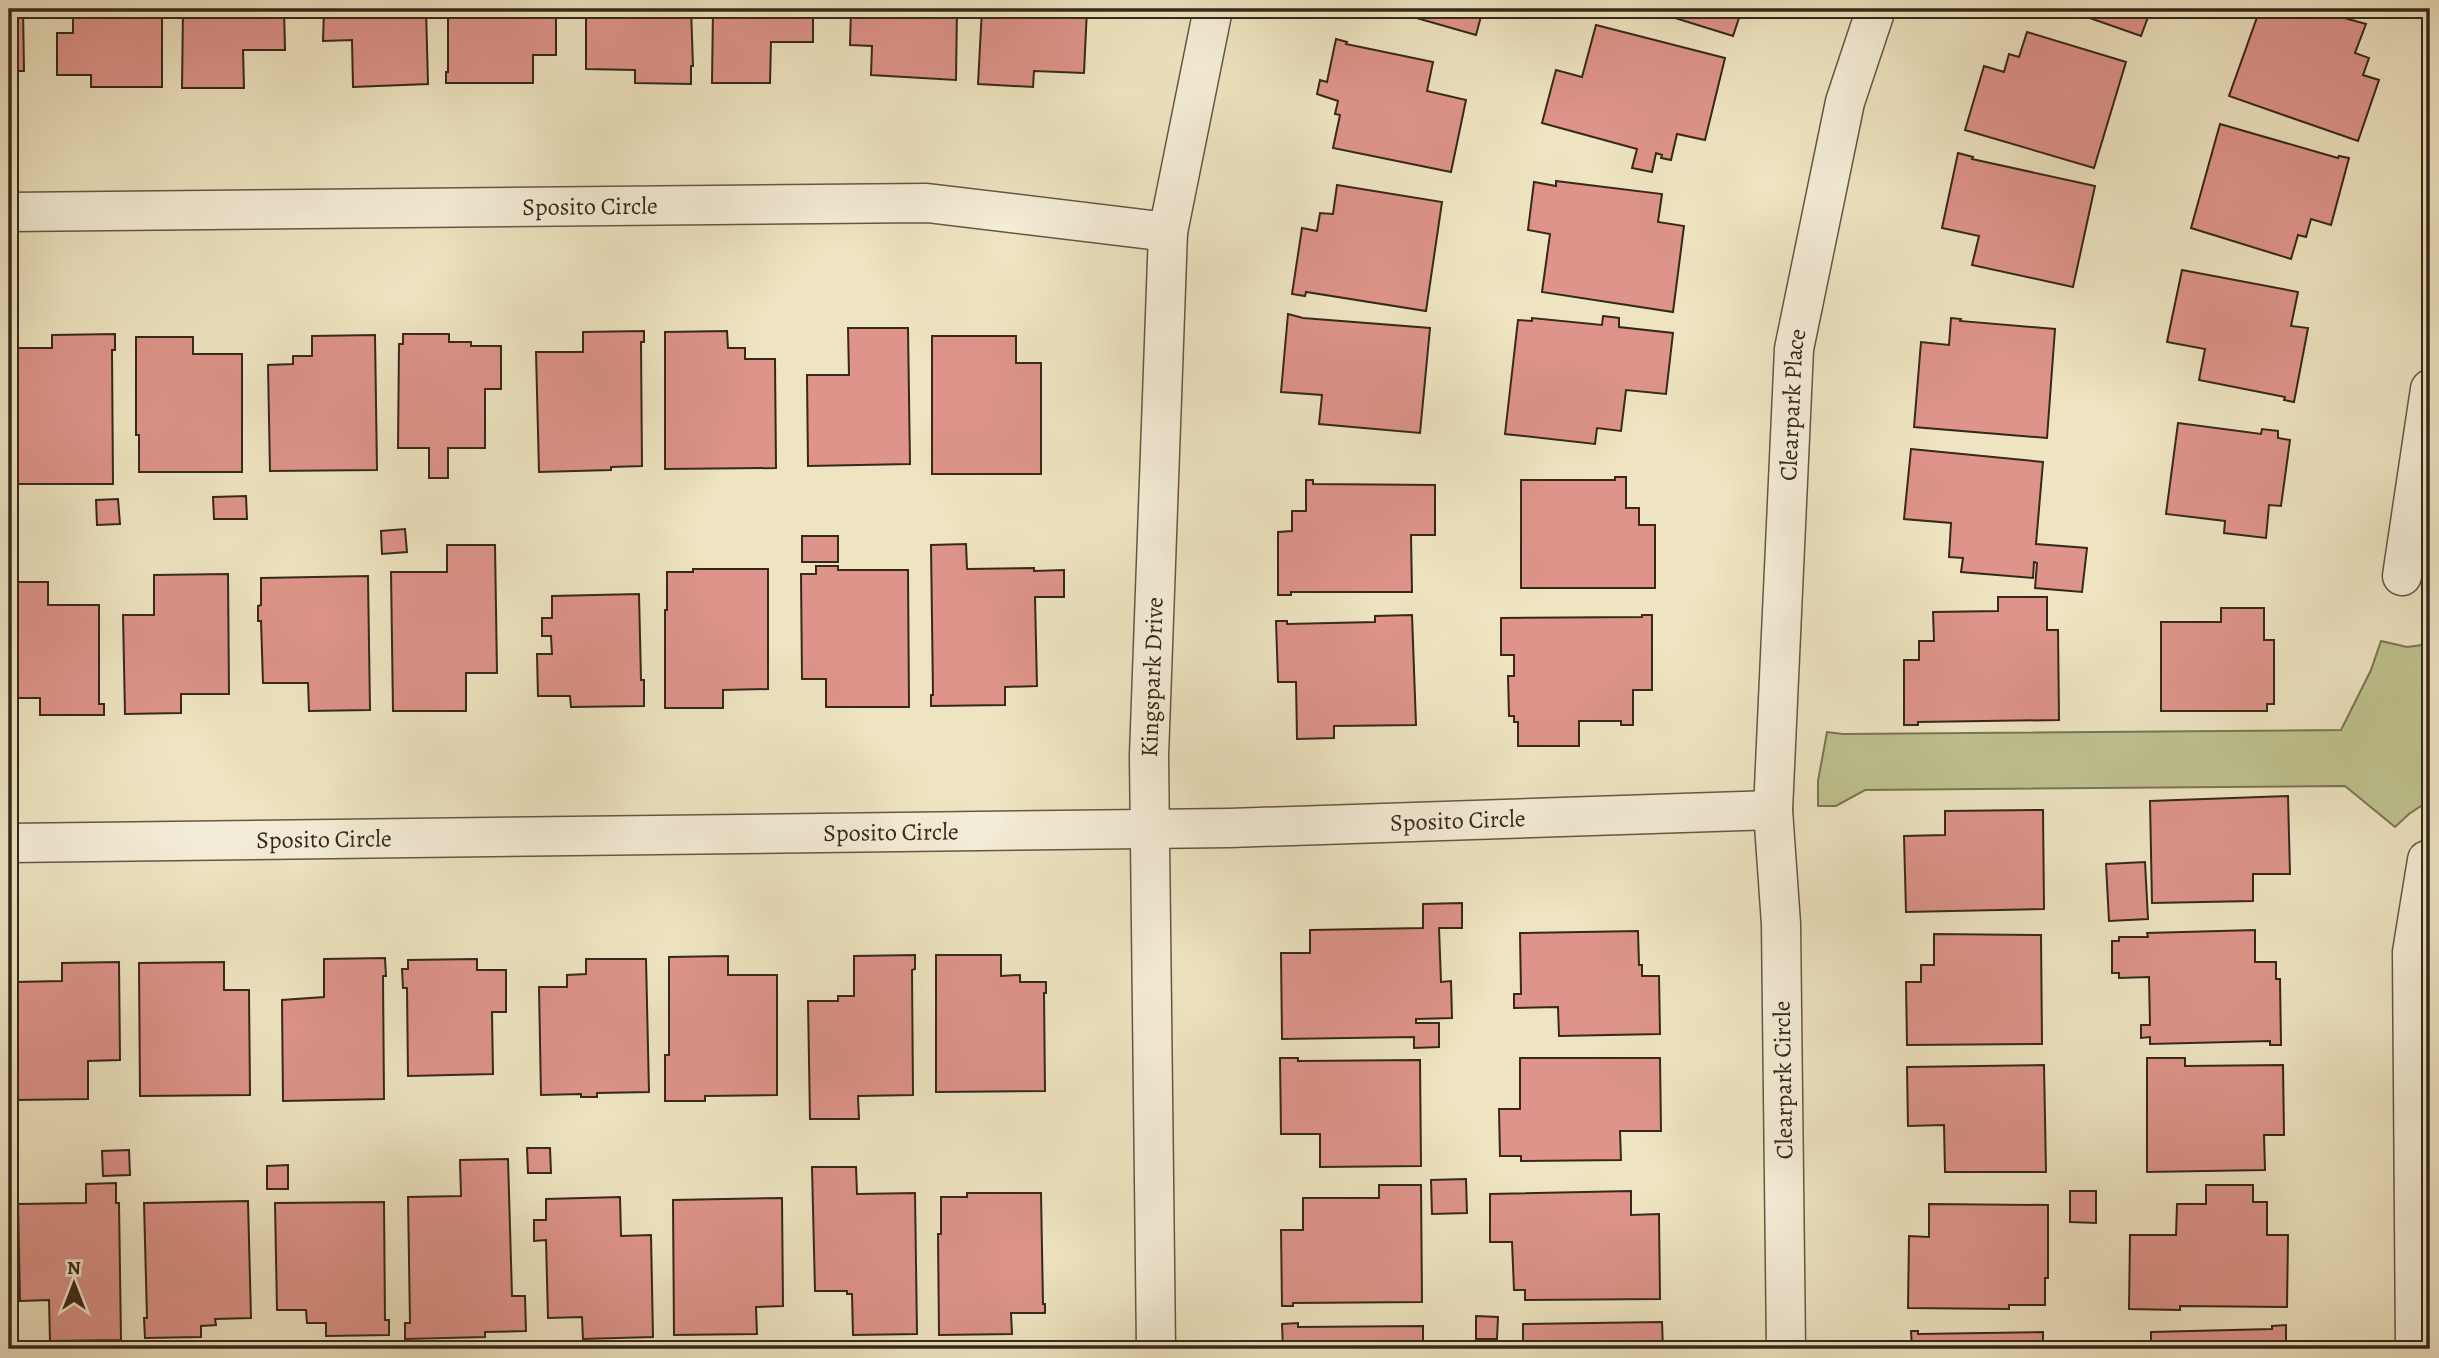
<svg xmlns="http://www.w3.org/2000/svg" width="2439" height="1358" viewBox="0 0 2439 1358" font-family="Alegreya,serif">
<style>
.green{fill:#bec28f;stroke:#7a7554;stroke-width:2}
.building{fill:#de948a;stroke:#36281a;stroke-width:2}
.lines{fill:none;stroke-linecap:round;stroke-linejoin:round}
.minor-casing{stroke:#645744;stroke-width:41}
.minor{stroke:#f4edd7;stroke-width:38}
.labels{text-anchor:middle;stroke-width:5;stroke-linejoin:round;paint-order:stroke}
.street-label{font-size:24px;fill:#36281a;stroke:#f4edd7}
</style>
<rect width="100%" height="100%" fill="#eee4c1"/>
<filter id="stains"><feTurbulence type="fractalNoise" baseFrequency=".00286" numOctaves="4"/><feColorMatrix values="0 0 0 0 .2 0 0 0 0 .09 0 0 0 0 .02 0 0 0 .5 -.17"/></filter>
<radialGradient id="worn" r=".72"><stop offset=".6" stop-color="#630" stop-opacity="0"/><stop offset="1" stop-color="#630" stop-opacity=".3"/></radialGradient>
<!-- green -->
<path class="green" d="M 2381,641 L 2407,647 L 2430,644 L 2430,800 L 2409,814 L 2395,827 L 2345,786 L 1865,790 L 1836,806 L 1818,806 L 1818,781 L 1827,732 L 1843,734 L 2341,730 L 2371,670 Z"/>
<!-- building -->
<path class="building" d="M 9,9 L 23,9 L 24,71 L 9,71 Z
M 73,9 L 162,9 L 162,87 L 91,87 L 91,75 L 57,75 L 57,33 L 73,33 Z
M 183,9 L 284,9 L 285,50 L 243,50 L 244,88 L 182,88 Z
M 324,9 L 426,9 L 428,84 L 353,87 L 352,40 L 323,41 Z
M 448,9 L 556,9 L 556,55 L 533,55 L 533,83 L 446,83 L 446,72 L 448,72 Z
M 586,9 L 691,9 L 693,66 L 691,66 L 691,84 L 635,83 L 635,70 L 586,69 Z
M 713,9 L 813,9 L 813,42 L 771,42 L 770,83 L 712,83 Z
M 851,9 L 957,9 L 956,80 L 871,75 L 872,46 L 850,45 Z
M 982,9 L 1087,9 L 1084,73 L 1034,71 L 1033,87 L 978,84 Z
M 1385,9 L 1483,9 L 1476,35 Z
M 1646,9 L 1742,9 L 1733,36 Z
M 2064,9 L 2151,9 L 2141,36 Z
M 2260,9 L 2312,9 L 2366,24 L 2355,53 L 2369,58 L 2363,75 L 2379,80 L 2358,141 L 2229,96 Z
M 1596,25 L 1725,58 L 1705,140 L 1677,134 L 1671,160 L 1661,158 L 1662,155 L 1656,153 L 1652,172 L 1632,168 L 1637,149 L 1542,123 L 1556,70 L 1582,77 Z
M 2027,32 L 2126,62 L 2094,168 L 1965,130 L 1984,66 L 2004,72 L 2009,54 L 2019,57 Z
M 1336,39 L 1347,42 L 1346,44 L 1433,62 L 1427,91 L 1466,100 L 1451,172 L 1333,148 L 1340,115 L 1335,114 L 1338,101 L 1317,94 L 1320,80 L 1327,82 Z
M 2220,124 L 2338,158 L 2339,156 L 2349,158 L 2331,225 L 2311,219 L 2306,237 L 2298,235 L 2291,259 L 2191,228 Z
M 1958,153 L 1973,157 L 1972,159 L 2095,186 L 2073,287 L 1972,265 L 1979,236 L 1942,228 Z
M 1556,181 L 1662,194 L 1658,222 L 1684,226 L 1673,312 L 1542,292 L 1550,234 L 1528,230 L 1534,182 L 1556,186 Z
M 1337,185 L 1442,202 L 1426,311 L 1306,292 L 1305,296 L 1292,294 L 1302,228 L 1317,231 L 1320,213 L 1333,214 Z
M 2182,270 L 2298,292 L 2291,326 L 2308,328 L 2294,402 L 2284,400 L 2285,397 L 2199,380 L 2205,349 L 2167,342 Z
M 1288,314 L 1303,318 L 1430,328 L 1420,433 L 1319,424 L 1322,395 L 1281,392 Z
M 1603,316 L 1619,318 L 1619,327 L 1673,333 L 1666,394 L 1626,390 L 1621,431 L 1597,428 L 1595,444 L 1505,434 L 1518,320 L 1532,321 L 1532,318 L 1602,325 Z
M 1951,318 L 1961,319 L 1960,321 L 2055,329 L 2047,438 L 1914,427 L 1921,342 L 1949,345 Z
M 848,328 L 908,328 L 910,464 L 808,466 L 807,375 L 849,375 Z
M 644,331 L 644,342 L 641,342 L 642,466 L 611,467 L 611,470 L 539,472 L 536,352 L 583,352 L 583,332 Z
M 727,331 L 728,348 L 745,348 L 745,359 L 775,359 L 776,468 L 665,469 L 665,332 Z
M 115,334 L 115,350 L 112,350 L 113,484 L 10,484 L 9,348 L 52,348 L 52,335 Z
M 403,334 L 449,334 L 449,342 L 471,342 L 471,346 L 501,346 L 501,389 L 485,389 L 485,448 L 448,448 L 448,478 L 429,478 L 429,448 L 398,448 L 399,344 L 403,344 Z
M 375,335 L 377,470 L 270,471 L 268,365 L 293,364 L 293,356 L 312,356 L 312,336 Z
M 932,336 L 1016,336 L 1016,363 L 1041,363 L 1041,474 L 932,474 Z
M 136,337 L 193,337 L 193,354 L 242,354 L 242,472 L 139,472 L 139,435 L 136,435 Z
M 2178,423 L 2261,434 L 2262,429 L 2278,431 L 2278,438 L 2290,440 L 2281,506 L 2269,505 L 2266,538 L 2224,533 L 2225,521 L 2166,514 Z
M 1911,449 L 2043,462 L 2036,544 L 2087,548 L 2082,592 L 2035,588 L 2037,563 L 2034,562 L 2033,578 L 1961,572 L 1963,558 L 1949,557 L 1951,523 L 1904,519 Z
M 1615,477 L 1626,477 L 1626,508 L 1639,508 L 1639,525 L 1655,525 L 1655,588 L 1521,588 L 1521,480 L 1615,480 Z
M 1306,480 L 1313,480 L 1313,484 L 1435,485 L 1435,535 L 1411,535 L 1412,592 L 1291,592 L 1291,595 L 1278,595 L 1278,532 L 1292,531 L 1292,511 L 1306,511 Z
M 246,496 L 247,519 L 214,519 L 213,497 Z
M 118,499 L 120,524 L 97,525 L 96,500 Z
M 405,529 L 407,552 L 382,554 L 381,531 Z
M 802,536 L 838,536 L 838,562 L 802,562 Z
M 966,544 L 967,569 L 1034,568 L 1034,571 L 1064,570 L 1064,597 L 1035,597 L 1037,686 L 1005,687 L 1005,705 L 931,706 L 931,695 L 933,695 L 931,545 Z
M 447,545 L 495,545 L 497,673 L 466,673 L 466,711 L 393,711 L 391,572 L 447,572 Z
M 816,566 L 838,566 L 838,570 L 908,570 L 909,707 L 826,707 L 826,679 L 802,679 L 801,574 L 816,574 Z
M 693,569 L 768,569 L 768,689 L 723,690 L 723,708 L 665,708 L 665,610 L 667,610 L 667,572 L 693,572 Z
M 228,574 L 229,694 L 181,694 L 181,713 L 125,714 L 123,615 L 154,615 L 154,575 Z
M 368,576 L 370,710 L 309,711 L 308,683 L 263,683 L 261,621 L 258,621 L 258,606 L 261,605 L 261,578 Z
M 18,582 L 48,582 L 48,605 L 99,605 L 99,704 L 104,704 L 104,715 L 40,715 L 40,698 L 9,698 L 9,598 L 18,598 Z
M 639,594 L 641,680 L 644,680 L 644,706 L 571,707 L 570,696 L 538,696 L 537,654 L 552,654 L 551,636 L 542,636 L 542,618 L 552,618 L 552,596 Z
M 1998,597 L 2047,597 L 2047,630 L 2058,630 L 2059,720 L 1918,722 L 1918,725 L 1904,725 L 1904,660 L 1919,660 L 1919,641 L 1934,641 L 1933,612 L 1998,611 Z
M 2221,608 L 2264,608 L 2264,640 L 2274,640 L 2274,704 L 2267,704 L 2267,711 L 2161,711 L 2161,622 L 2221,622 Z
M 1412,615 L 1416,725 L 1334,726 L 1334,738 L 1297,739 L 1296,682 L 1278,682 L 1276,621 L 1287,621 L 1287,624 L 1375,622 L 1375,616 Z
M 1642,615 L 1652,615 L 1652,690 L 1633,690 L 1633,725 L 1621,725 L 1621,721 L 1579,721 L 1579,746 L 1518,746 L 1518,722 L 1514,722 L 1514,716 L 1509,716 L 1508,676 L 1514,676 L 1514,655 L 1501,655 L 1501,618 L 1642,617 Z
M 2288,796 L 2290,874 L 2253,874 L 2253,901 L 2152,903 L 2150,801 Z
M 2043,810 L 2044,909 L 1906,912 L 1904,836 L 1945,835 L 1945,811 Z
M 2145,862 L 2148,919 L 2109,921 L 2106,864 Z
M 1462,903 L 1462,928 L 1439,928 L 1441,982 L 1451,981 L 1452,1018 L 1416,1019 L 1416,1023 L 1439,1023 L 1439,1047 L 1414,1048 L 1414,1037 L 1282,1039 L 1281,953 L 1310,953 L 1310,930 L 1423,928 L 1423,904 Z
M 2255,930 L 2255,962 L 2276,962 L 2276,979 L 2280,979 L 2281,1045 L 2270,1045 L 2270,1041 L 2150,1044 L 2150,1037 L 2141,1038 L 2141,1025 L 2150,1025 L 2149,977 L 2119,978 L 2119,973 L 2112,973 L 2112,941 L 2119,941 L 2119,937 L 2148,937 L 2147,933 Z
M 1638,931 L 1639,965 L 1642,965 L 1642,976 L 1659,976 L 1660,1034 L 1559,1036 L 1558,1007 L 1514,1008 L 1514,994 L 1521,994 L 1520,933 Z
M 1934,934 L 2041,935 L 2042,1044 L 1907,1045 L 1906,982 L 1921,982 L 1921,965 L 1934,965 Z
M 915,955 L 915,969 L 912,970 L 913,1095 L 858,1096 L 859,1119 L 810,1119 L 808,1001 L 838,1001 L 838,996 L 854,996 L 854,956 Z
M 936,955 L 1001,955 L 1001,976 L 1020,975 L 1020,982 L 1046,982 L 1046,993 L 1044,993 L 1045,1091 L 936,1092 Z
M 728,956 L 728,975 L 777,975 L 777,1095 L 705,1096 L 705,1101 L 665,1101 L 665,1055 L 669,1055 L 669,957 Z
M 385,958 L 386,976 L 383,976 L 384,1099 L 283,1101 L 282,1000 L 324,997 L 324,959 Z
M 477,959 L 477,970 L 506,970 L 506,1012 L 492,1012 L 493,1074 L 408,1076 L 407,988 L 403,988 L 402,969 L 408,969 L 408,960 Z
M 586,959 L 646,959 L 649,1092 L 597,1093 L 597,1097 L 581,1097 L 581,1094 L 541,1095 L 539,987 L 567,987 L 567,975 L 586,974 Z
M 119,962 L 120,1060 L 88,1061 L 88,1099 L 16,1100 L 15,982 L 62,981 L 62,963 Z
M 224,962 L 224,990 L 249,990 L 250,1095 L 140,1096 L 139,963 Z
M 1280,1058 L 1298,1058 L 1298,1061 L 1420,1060 L 1421,1166 L 1320,1167 L 1320,1134 L 1281,1134 Z
M 1520,1058 L 1660,1058 L 1661,1131 L 1620,1131 L 1621,1160 L 1521,1161 L 1521,1156 L 1500,1156 L 1499,1109 L 1520,1109 Z
M 2147,1058 L 2185,1058 L 2185,1066 L 2283,1065 L 2284,1135 L 2264,1135 L 2265,1170 L 2147,1172 Z
M 2044,1065 L 2046,1172 L 1945,1172 L 1944,1125 L 1908,1126 L 1907,1067 Z
M 527,1148 L 550,1148 L 551,1173 L 528,1173 Z
M 129,1150 L 130,1175 L 103,1176 L 102,1151 Z
M 508,1159 L 512,1296 L 525,1296 L 526,1331 L 485,1332 L 485,1337 L 405,1339 L 405,1323 L 410,1323 L 408,1197 L 461,1196 L 460,1160 Z
M 288,1165 L 288,1189 L 267,1189 L 267,1166 Z
M 812,1167 L 856,1167 L 857,1194 L 915,1193 L 917,1334 L 853,1335 L 852,1294 L 847,1294 L 847,1291 L 815,1291 Z
M 1466,1179 L 1467,1213 L 1432,1214 L 1431,1180 Z
M 116,1183 L 116,1203 L 119,1203 L 121,1340 L 50,1341 L 49,1300 L 20,1301 L 18,1204 L 86,1203 L 86,1184 Z
M 1379,1185 L 1421,1185 L 1422,1302 L 1293,1303 L 1293,1306 L 1282,1306 L 1281,1230 L 1303,1230 L 1303,1198 L 1379,1198 Z
M 2206,1185 L 2253,1185 L 2253,1202 L 2267,1202 L 2267,1235 L 2288,1235 L 2287,1307 L 2180,1306 L 2180,1310 L 2129,1309 L 2130,1235 L 2176,1235 L 2177,1204 L 2206,1204 Z
M 1631,1191 L 1631,1215 L 1659,1214 L 1660,1299 L 1525,1300 L 1525,1290 L 1514,1290 L 1512,1242 L 1490,1242 L 1490,1194 Z
M 2070,1191 L 2096,1191 L 2096,1223 L 2070,1222 Z
M 967,1193 L 1041,1193 L 1043,1304 L 1045,1304 L 1045,1313 L 1011,1313 L 1012,1334 L 939,1335 L 938,1234 L 941,1234 L 941,1197 L 967,1197 Z
M 620,1197 L 621,1236 L 651,1235 L 653,1337 L 583,1339 L 582,1317 L 548,1318 L 546,1240 L 534,1241 L 534,1220 L 546,1220 L 546,1199 Z
M 782,1198 L 783,1306 L 756,1307 L 757,1334 L 674,1335 L 673,1200 Z
M 248,1201 L 251,1318 L 215,1319 L 216,1325 L 201,1326 L 201,1337 L 145,1338 L 144,1318 L 147,1318 L 144,1203 Z
M 384,1202 L 385,1320 L 389,1320 L 389,1335 L 326,1336 L 326,1323 L 307,1323 L 306,1310 L 277,1310 L 275,1203 Z
M 1929,1204 L 2048,1205 L 2048,1278 L 2045,1278 L 2045,1305 L 2009,1305 L 2009,1309 L 1908,1308 L 1909,1236 L 1929,1237 Z
M 1476,1316 L 1498,1317 L 1497,1339 L 1476,1339 Z
M 1662,1322 L 1663,1349 L 1523,1349 L 1523,1324 Z
M 1298,1323 L 1298,1327 L 1423,1326 L 1423,1349 L 1283,1349 L 1282,1324 Z
M 2286,1325 L 2286,1349 L 2151,1349 L 2151,1332 L 2272,1329 L 2272,1326 Z
M 1911,1331 L 1918,1331 L 1918,1334 L 2043,1332 L 2043,1349 L 1912,1349 Z"/>
<g class="lines">
<!-- minor casing -->
<g class="minor-casing">
<g id="minor">
<path id="s1" d="M 9,212 L 927,203 L 1168,232"/>
<path d="M 2402,576 L 2430,389"/>
<path id="s2" d="M 9,843 L 1229,828 L 1773,810"/>
<path id="s3" d="M 1156,1349 L 1149,756 L 1168,232 L 1213,9"/>
<path id="s4" d="M 1786,1349 L 1781,924 L 1773,810 L 1794,349 L 1845,102 L 1876,9"/>
<path d="M 2415,1349 L 2412,952 L 2427,860 L 2430,859"/>
</g>
</g>
<!-- minor -->
<use href="#minor" class="minor"/>
</g>
<g class="labels">
<!-- street labels -->
<g class="street-label">
<text dy="8" stroke="none"><textPath href="#s1" startOffset="581">Sposito Circle</textPath></text>
<text dy="8" stroke="none"><textPath href="#s4" startOffset="945">Clearpark Place</textPath></text>
<text dy="8" stroke="none"><textPath href="#s3" startOffset="672">Kingspark Drive</textPath></text>
<text dy="8" stroke="none"><textPath href="#s2" startOffset="1449">Sposito Circle</textPath></text>
<text dy="8" stroke="none"><textPath href="#s2" startOffset="882">Sposito Circle</textPath></text>
<text dy="8" stroke="none"><textPath href="#s2" startOffset="315">Sposito Circle</textPath></text>
<text transform="translate(1783 1080) rotate(-91)" y="8">Clearpark Circle</text>
</g>
</g>
<!-- margin -->
<rect width="2439" height="1358" fill="none" stroke="#eee4c1" stroke-width="35"/>
<rect x="10" y="10" width="2418" height="1337" fill="none" stroke="#36281a" stroke-width="3.5"/>
<rect x="18" y="18" width="2404" height="1323" fill="none" stroke="#36281a" stroke-width="2"/>
<!-- north arrow -->
<g transform="translate(74 1284)" stroke="#f4edd7" stroke-width="5" paint-order="stroke">
<path d="M0-5L12 26L0 18L-12 26Z" fill="#36281a"/>
<text y="-10" font-size="19" font-weight="bold" text-anchor="middle" fill="#36281a">N</text>
</g>
<rect width="100%" height="100%" filter="url(#stains)"/>
<rect width="100%" height="100%" fill="url(#worn)"/>
</svg>
